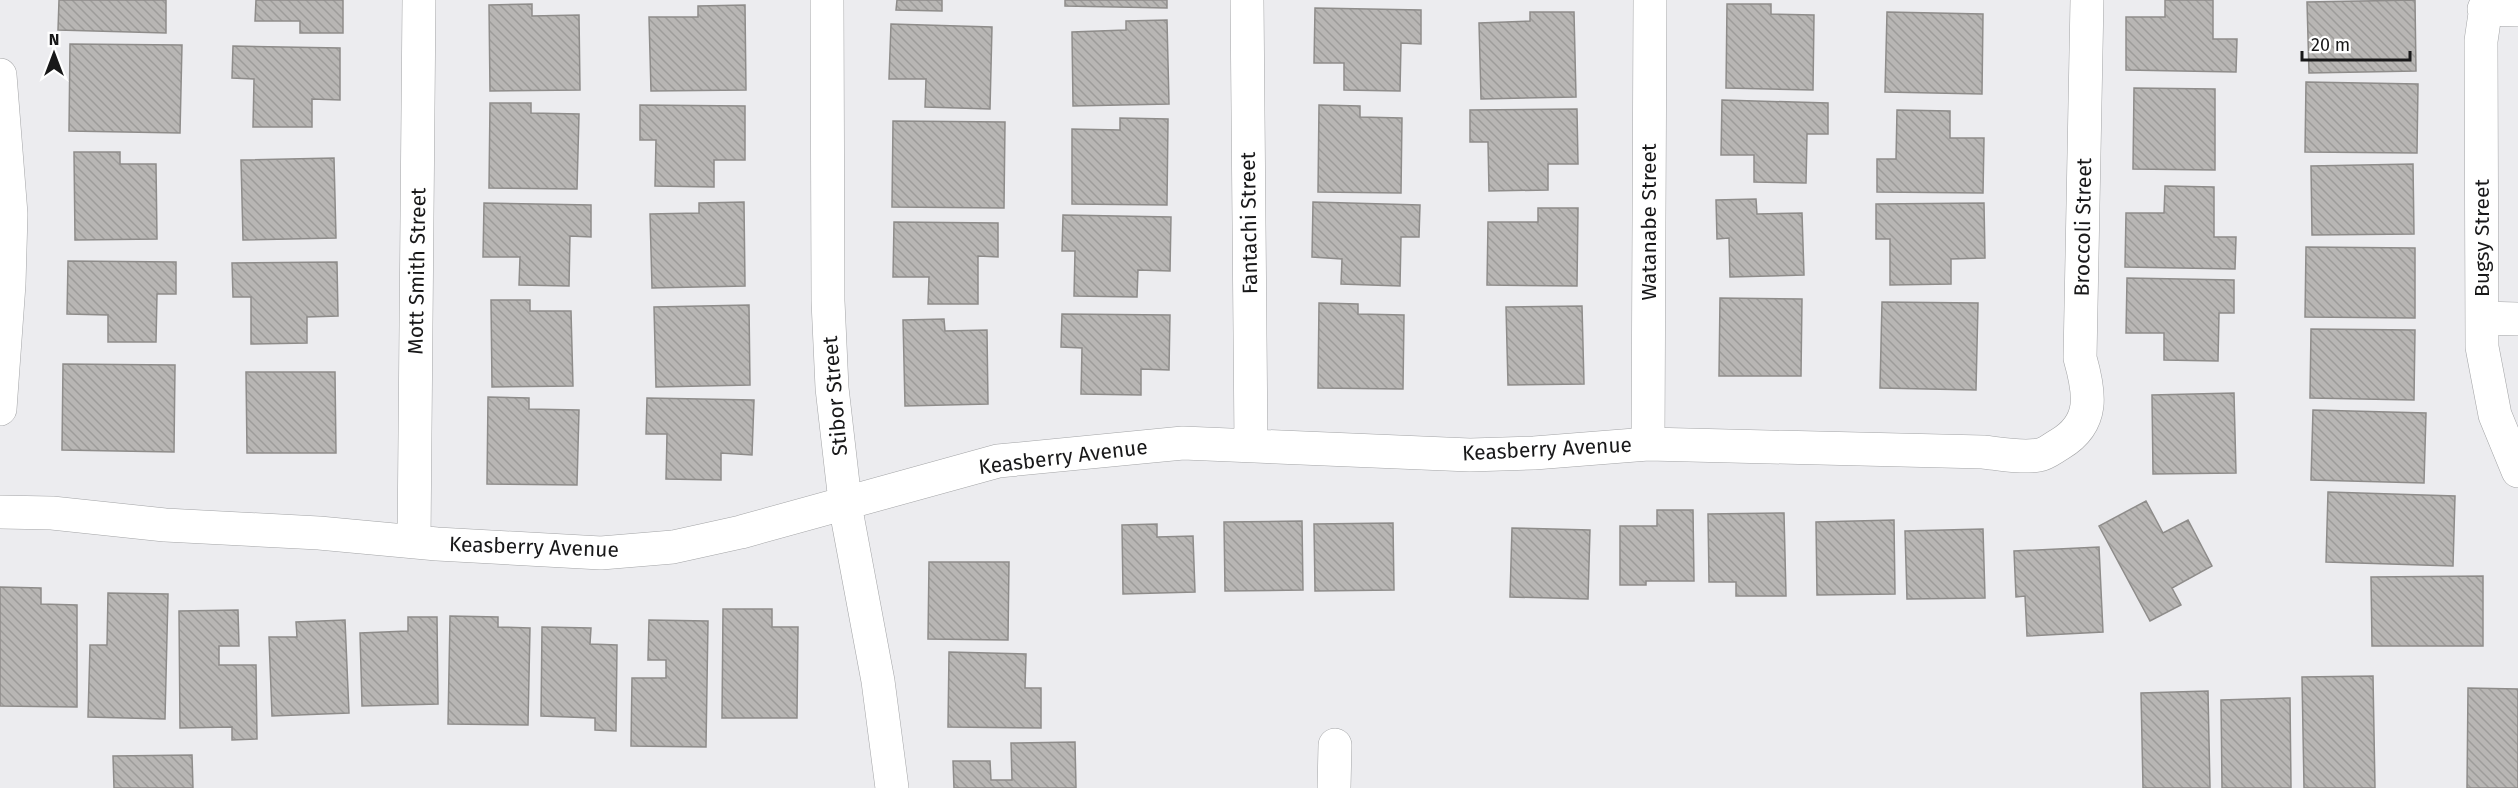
<svg xmlns="http://www.w3.org/2000/svg" width="2518" height="788" viewBox="0 0 2518 788" font-family="'Fira Sans',sans-serif">
<style>
.building{fill:url(#building-back-hatch);stroke:#8e8c8a;stroke-width:1.5}
.lines{fill:none;stroke-linecap:round;stroke-linejoin:round}
.minor-casing{stroke:#a3a4a6;stroke-width:34}
.minor{stroke:#fff;stroke-width:33}
.labels{text-anchor:middle;stroke-width:4.5;stroke-linejoin:round;paint-order:stroke}
.street-label{font-size:21px;fill:#181819;stroke:#fff}
</style>
<defs>
<pattern id="building-back-hatch" width="6" height="6" patternUnits="userSpaceOnUse" patternTransform="scale(1.5)"><rect width="6" height="6" fill="#b8b6b4"/><path d="M-1 5l2 2M0 0l6 6M5-1l2 2" fill="none" stroke="#9d9c9a"/></pattern>
</defs>
<rect width="100%" height="100%" fill="#ececef"/>
<!-- building -->
<path class="building" d="M 59,0 L 166,0 L 166,33 L 58,30 Z
M 256,0 L 343,0 L 343,33 L 300,33 L 300,21 L 255,21 Z
M 897,0 L 942,0 L 942,11 L 896,10 Z
M 1065,0 L 1167,0 L 1167,8 L 1065,6 Z
M 2165,0 L 2213,0 L 2213,39 L 2237,39 L 2236,72 L 2126,70 L 2126,17 L 2165,17 Z
M 2415,0 L 2416,71 L 2309,73 L 2307,2 Z
M 532,4 L 532,16 L 579,15 L 580,90 L 490,91 L 489,5 Z
M 1727,4 L 1771,4 L 1771,14 L 1814,15 L 1813,90 L 1726,88 Z
M 745,5 L 746,90 L 651,91 L 649,17 L 698,17 L 698,6 Z
M 1315,8 L 1421,10 L 1421,44 L 1401,43 L 1400,91 L 1344,90 L 1344,63 L 1314,63 Z
M 1530,12 L 1574,12 L 1576,97 L 1481,99 L 1479,23 L 1530,21 Z
M 1887,12 L 1983,14 L 1982,94 L 1885,92 Z
M 1167,20 L 1169,104 L 1073,106 L 1072,32 L 1126,30 L 1126,21 Z
M 891,24 L 992,27 L 990,109 L 925,107 L 926,79 L 889,79 Z
M 70,44 L 182,45 L 180,133 L 69,131 Z
M 233,46 L 340,48 L 340,100 L 312,99 L 312,127 L 253,127 L 254,79 L 232,78 Z
M 2306,82 L 2418,84 L 2417,153 L 2305,152 Z
M 2134,88 L 2215,89 L 2215,170 L 2133,169 Z
M 1722,100 L 1828,103 L 1828,134 L 1807,134 L 1806,183 L 1754,182 L 1754,155 L 1721,155 Z
M 490,103 L 531,103 L 531,113 L 579,114 L 577,189 L 489,188 Z
M 640,105 L 745,106 L 745,160 L 714,160 L 714,187 L 655,186 L 656,140 L 640,140 Z
M 1319,105 L 1360,106 L 1360,117 L 1402,118 L 1401,193 L 1318,192 Z
M 1577,109 L 1578,164 L 1548,164 L 1548,190 L 1489,191 L 1488,142 L 1470,142 L 1470,110 Z
M 1897,110 L 1950,111 L 1950,138 L 1984,138 L 1983,193 L 1877,192 L 1877,159 L 1896,159 Z
M 1120,118 L 1168,119 L 1167,205 L 1072,204 L 1072,129 L 1120,130 Z
M 893,121 L 1005,122 L 1004,208 L 892,207 Z
M 74,152 L 120,152 L 120,164 L 156,164 L 157,239 L 75,240 Z
M 334,158 L 336,238 L 243,240 L 241,160 Z
M 2413,164 L 2414,234 L 2312,235 L 2311,166 Z
M 2165,186 L 2214,187 L 2214,237 L 2236,237 L 2235,269 L 2125,267 L 2126,213 L 2164,213 Z
M 1756,199 L 1757,214 L 1802,213 L 1804,275 L 1730,277 L 1729,238 L 1717,239 L 1716,200 Z
M 744,202 L 745,286 L 652,288 L 650,214 L 699,213 L 699,203 Z
M 1313,202 L 1420,205 L 1419,237 L 1401,237 L 1400,286 L 1341,284 L 1342,259 L 1312,257 Z
M 484,203 L 591,205 L 591,237 L 570,236 L 569,286 L 519,285 L 520,257 L 483,257 Z
M 1984,203 L 1985,258 L 1951,259 L 1951,284 L 1890,285 L 1890,239 L 1876,239 L 1876,204 Z
M 1538,208 L 1578,208 L 1577,286 L 1487,285 L 1488,222 L 1538,222 Z
M 1063,215 L 1171,217 L 1170,271 L 1138,270 L 1137,297 L 1074,296 L 1075,251 L 1062,251 Z
M 894,222 L 998,223 L 998,257 L 978,256 L 978,304 L 928,304 L 929,277 L 893,277 Z
M 2306,247 L 2415,248 L 2415,318 L 2305,317 Z
M 68,261 L 176,262 L 176,294 L 157,294 L 156,342 L 108,342 L 108,315 L 67,314 Z
M 337,262 L 338,316 L 307,317 L 307,343 L 251,344 L 251,297 L 233,297 L 232,263 Z
M 2127,278 L 2234,280 L 2234,313 L 2219,313 L 2218,361 L 2164,360 L 2164,333 L 2126,333 Z
M 1720,298 L 1802,299 L 1801,376 L 1719,376 Z
M 491,300 L 530,300 L 530,311 L 571,311 L 573,386 L 492,387 Z
M 1882,302 L 1978,303 L 1976,390 L 1880,388 Z
M 1319,303 L 1358,304 L 1358,314 L 1404,315 L 1403,389 L 1318,388 Z
M 749,305 L 750,385 L 656,387 L 654,307 Z
M 1582,306 L 1584,384 L 1508,385 L 1506,307 Z
M 1062,314 L 1170,315 L 1169,370 L 1141,369 L 1141,395 L 1081,394 L 1082,348 L 1061,347 Z
M 944,319 L 945,331 L 987,330 L 988,404 L 905,406 L 903,320 Z
M 2311,329 L 2415,330 L 2414,400 L 2310,398 Z
M 63,364 L 175,365 L 174,452 L 62,450 Z
M 246,372 L 335,372 L 336,453 L 247,453 Z
M 2234,393 L 2236,473 L 2153,474 L 2152,395 Z
M 488,397 L 529,398 L 529,409 L 579,410 L 577,485 L 487,484 Z
M 647,398 L 754,400 L 752,455 L 721,453 L 721,480 L 666,479 L 667,434 L 646,434 Z
M 2313,410 L 2426,413 L 2424,483 L 2311,480 Z
M 2328,492 L 2455,496 L 2453,566 L 2326,562 Z
M 2146,501 L 2163,533 L 2188,520 L 2212,566 L 2172,588 L 2181,605 L 2150,621 L 2099,526 Z
M 1657,510 L 1693,510 L 1694,581 L 1646,581 L 1646,585 L 1620,585 L 1620,526 L 1657,526 Z
M 1784,513 L 1786,596 L 1736,596 L 1736,582 L 1709,582 L 1708,514 Z
M 1894,520 L 1895,594 L 1817,595 L 1816,522 Z
M 1302,521 L 1303,590 L 1225,591 L 1224,522 Z
M 1393,523 L 1394,590 L 1315,591 L 1314,524 Z
M 1157,524 L 1157,537 L 1193,536 L 1195,592 L 1123,594 L 1122,525 Z
M 1512,528 L 1590,530 L 1588,599 L 1510,597 Z
M 1983,529 L 1985,598 L 1907,599 L 1905,531 Z
M 2099,547 L 2103,632 L 2027,636 L 2025,596 L 2016,597 L 2014,551 Z
M 929,562 L 1009,562 L 1008,640 L 928,639 Z
M 2483,576 L 2483,646 L 2372,646 L 2371,577 Z
M 0,587 L 41,588 L 41,604 L 77,605 L 77,707 L 0,706 Z
M 108,593 L 168,594 L 165,719 L 88,717 L 90,645 L 107,645 Z
M 723,609 L 772,609 L 772,627 L 798,627 L 797,718 L 722,718 Z
M 238,610 L 239,646 L 219,646 L 219,665 L 256,665 L 257,739 L 232,740 L 232,727 L 180,728 L 179,611 Z
M 450,616 L 498,617 L 498,627 L 530,628 L 528,725 L 448,724 Z
M 408,617 L 437,617 L 438,704 L 362,706 L 360,633 L 408,631 Z
M 345,620 L 349,713 L 272,716 L 269,637 L 297,637 L 296,622 Z
M 649,620 L 708,621 L 706,747 L 631,746 L 632,678 L 666,678 L 666,660 L 648,660 Z
M 542,627 L 591,628 L 590,644 L 617,645 L 616,731 L 595,730 L 595,718 L 541,716 Z
M 949,652 L 1026,654 L 1025,688 L 1041,688 L 1041,728 L 948,727 Z
M 2373,676 L 2375,788 L 2304,788 L 2302,677 Z
M 2468,688 L 2518,689 L 2518,788 L 2467,788 Z
M 2208,691 L 2210,788 L 2143,788 L 2141,693 Z
M 2290,698 L 2291,788 L 2222,788 L 2221,700 Z
M 1075,742 L 1076,788 L 954,788 L 953,761 L 990,761 L 991,780 L 1012,780 L 1011,743 Z
M 192,755 L 193,788 L 114,788 L 113,756 Z"/>
<g class="lines">
<!-- minor casing -->
<g class="minor-casing">
<path id="minor" d="M 827,0 L 828,301 L 832,388 L 846,510 L 878,681 L 892,788
M 1247,0 L 1251,445
M 2487,0 L 2481,41 L 2482,347 L 2495,415 L 2518,471
M 2484,9 L 2518,10
M 0,75 L 11,214 L 9,284 L 0,409
M 2482,318 L 2518,319
M 1648,444 L 1650,0
M 0,512 L 52,513 L 165,525 L 319,533 L 437,544 L 601,553 L 673,547 L 741,532 L 998,461 L 1183,443 L 1470,455 L 1534,453 L 1648,444 L 1983,452 C 2001,454 2021,458 2039,455 C 2046,454 2053,448 2060,444 C 2095,423 2090,393 2080,358 L 2087,0
M 414,542 L 419,0
M 1334,788 L 1335,745"/>
</g>
<!-- minor -->
<use href="#minor" class="minor"/>
</g>
<g class="labels">
<!-- street labels -->
<g class="street-label">
<text transform="translate(1649 222) rotate(-90)" y="7">Watanabe Street</text>
<text transform="translate(1249 223) rotate(-91)" y="7">Fantachi Street</text>
<text transform="translate(2083 227) rotate(-89)" y="7">Broccoli Street</text>
<text transform="translate(2482 238) rotate(-90)" y="7">Bugsy Street</text>
<text transform="translate(417 271) rotate(-89)" y="7">Mott Smith Street</text>
<text transform="translate(835 396) rotate(-95)" y="7">Stibor Street</text>
<text transform="translate(1547 449) rotate(-3)" y="7">Keasberry Avenue</text>
<text transform="translate(1063 457) rotate(-7)" y="7">Keasberry Avenue</text>
<text transform="translate(534 547) rotate(2)" y="7">Keasberry Avenue</text>
</g>
</g>
<!-- north arrow -->
<g transform="translate(54 54)" stroke="#ffffff" stroke-width="4.5" paint-order="stroke">
<path d="M0-4.5L10 22L0 15L-10 22Z" fill="#181819"/>
<text y="-9" font-size="16" font-weight="bold" text-anchor="middle" fill="#181819">N</text>
</g>
<!-- scale -->
<path d="M2302 51v9h108v-9" fill="none" stroke="#181819" stroke-width="3"/>
<text x="2311" y="51" font-size="18" fill="#181819" stroke="#ffffff" stroke-width="4.5" paint-order="stroke">20 m</text>
</svg>
